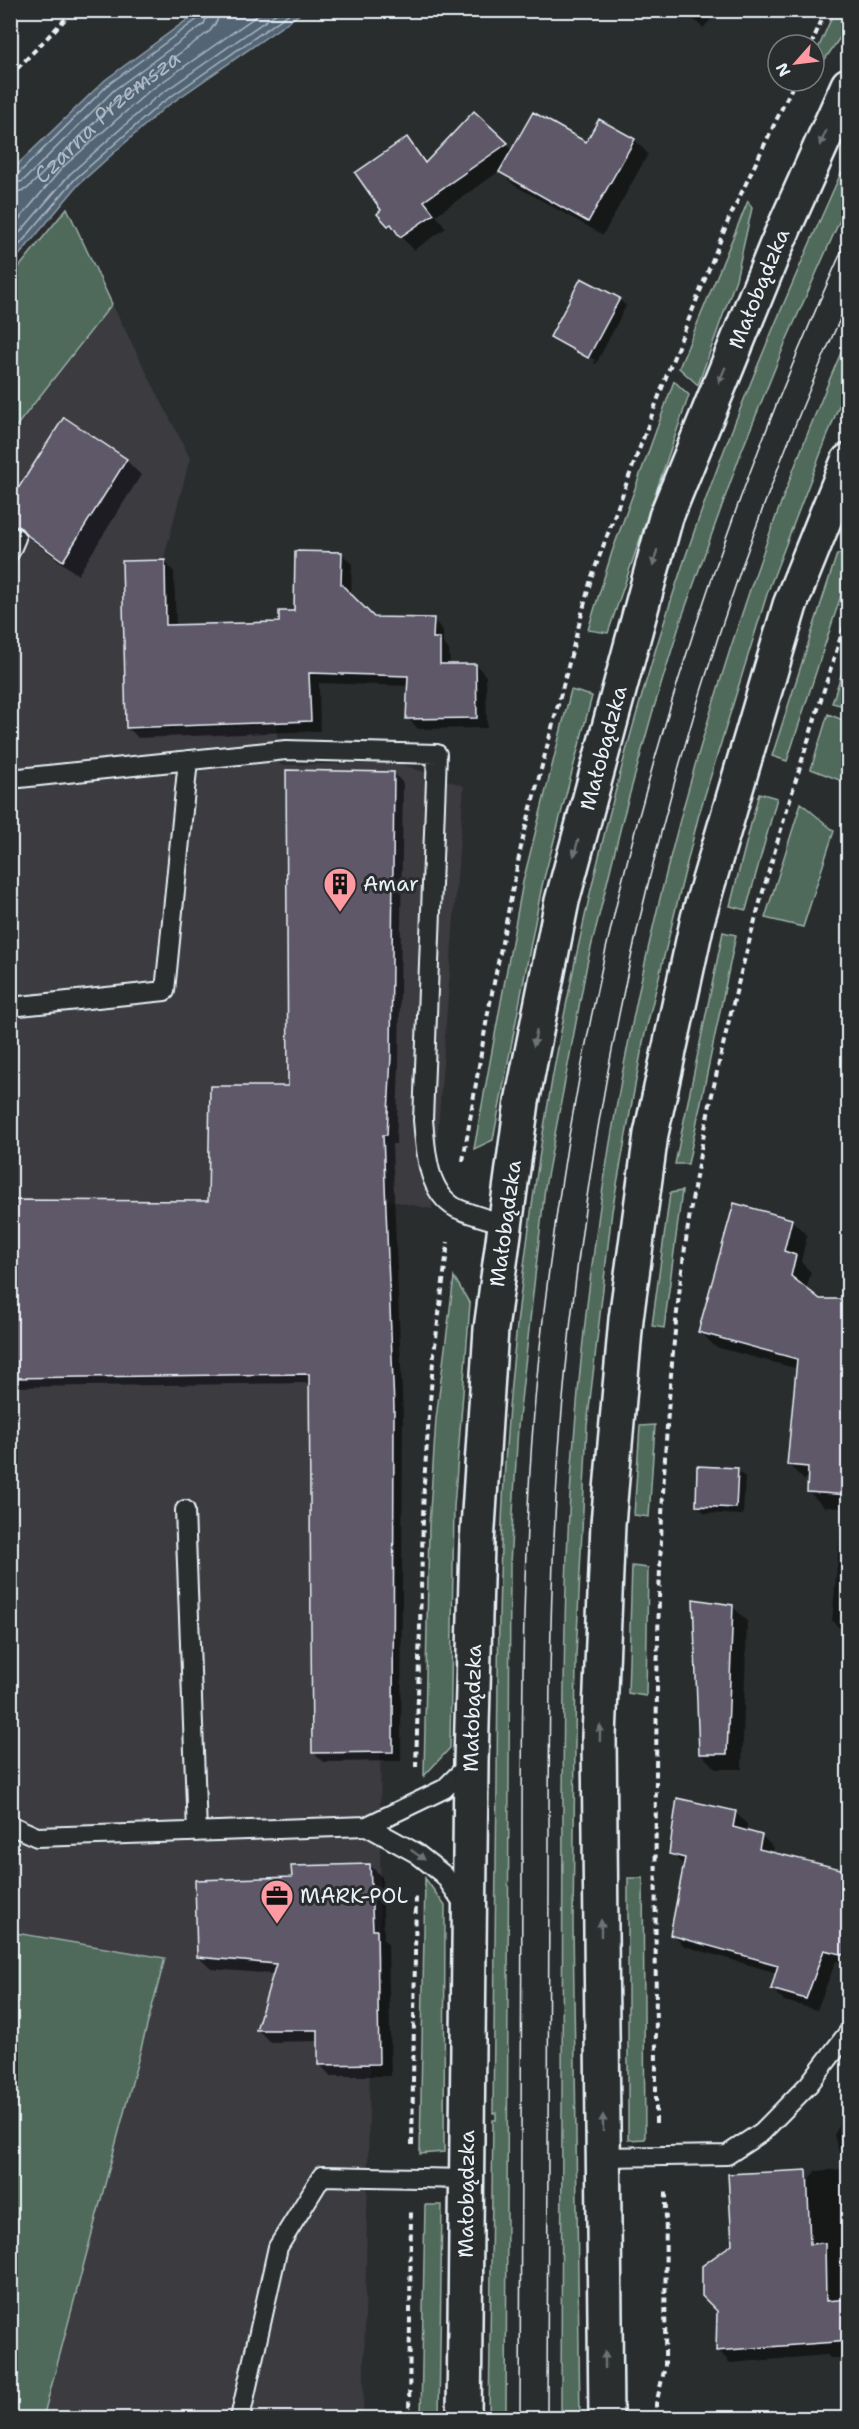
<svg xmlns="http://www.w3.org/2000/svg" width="859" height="2429" viewBox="0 0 859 2429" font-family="'Shantell Sans',sans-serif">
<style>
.built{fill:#3a3a3f}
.green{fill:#4f6b5a;stroke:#9caea9;stroke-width:1.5}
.water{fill:#536575;stroke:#8f9da9;stroke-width:1.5}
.shadow{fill:#0007}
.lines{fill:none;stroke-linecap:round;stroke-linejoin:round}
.shore{stroke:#acb9c4;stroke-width:1.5}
.building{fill:#5e5868;stroke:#e8f1f8;stroke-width:1.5}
.service-casing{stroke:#e8f1f8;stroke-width:22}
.tertiary-casing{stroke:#e8f1f8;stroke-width:38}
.path{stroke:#e8f1f8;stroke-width:4;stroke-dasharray:6 4.5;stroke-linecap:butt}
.service{stroke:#2a2d2e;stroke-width:18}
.tertiary{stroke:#2a2d2e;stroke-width:33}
.tram{stroke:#e8f1f8;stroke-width:1.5}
.oneway{fill:#6c7275}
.labels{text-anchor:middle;stroke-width:6;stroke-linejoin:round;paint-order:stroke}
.street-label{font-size:21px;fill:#e8f1f8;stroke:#2a2d2e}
.poi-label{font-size:21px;fill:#e8f1f8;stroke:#2a2d2e;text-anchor:start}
.water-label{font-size:22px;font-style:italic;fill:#acb9c4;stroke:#2a2d2e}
</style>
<rect width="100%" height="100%" fill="#2a2d2e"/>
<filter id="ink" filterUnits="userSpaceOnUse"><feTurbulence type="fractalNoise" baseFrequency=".0167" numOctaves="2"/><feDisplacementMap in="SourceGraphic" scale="12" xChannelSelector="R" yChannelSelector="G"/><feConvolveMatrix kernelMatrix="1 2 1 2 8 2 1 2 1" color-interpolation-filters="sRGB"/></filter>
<g filter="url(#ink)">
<!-- built -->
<path class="built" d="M 112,304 L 190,458 L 164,558 L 124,562 L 128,731 L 276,724 L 280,765 L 398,763 L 464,786 L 432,1209 L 382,1199 L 380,1964 L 372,1964 L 363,2418 L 43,2418 L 165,1958 L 11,1932 L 10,437 Z"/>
<!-- green -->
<path class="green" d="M 835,10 L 848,11 L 848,26 L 814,75 L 814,58 Z
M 841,173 L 848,177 L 848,202 L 786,341 L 742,450 L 682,617 L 652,714 L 623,818 L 587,964 L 545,1187 L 518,1427 L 510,1564 L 506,2418 L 489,2418 L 493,2120 L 496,2120 L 496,2113 L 493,2113 C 494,2003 496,1893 497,1783 C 498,1646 499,1509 512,1373 C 537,1115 589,857 668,610 C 715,461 777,316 841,173 Z
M 748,201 L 752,208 L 736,279 L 698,385 L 679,368 Z
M 67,208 L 112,304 L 11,433 L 11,277 Z
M 848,336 L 848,382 L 768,591 L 699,814 L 643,1042 L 612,1211 L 587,1426 L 576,1656 L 573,1924 L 580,2418 L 561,2418 C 563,2212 561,2006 563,1800 C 564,1676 564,1551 575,1427 C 605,1052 699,681 848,336 Z
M 674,381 L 689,395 L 608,633 L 588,630 L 612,552 Z
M 843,553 L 848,554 L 848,574 L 787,761 L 772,756 L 837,554 Z
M 848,654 L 848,707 L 832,703 Z
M 571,690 L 592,696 L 542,886 L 493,1140 L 474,1149 L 523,882 Z
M 828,714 L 848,722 L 847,783 L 811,769 Z
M 759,793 L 777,798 L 746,910 L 730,906 Z
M 801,803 L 834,831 L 803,927 L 765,918 Z
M 723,932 L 736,935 L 688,1164 L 675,1164 Z
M 682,1191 L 664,1328 L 652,1326 L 670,1193 Z
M 454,1277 L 470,1304 L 454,1507 L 450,1748 L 424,1776 L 429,1526 L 436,1419 Z
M 655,1425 L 649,1517 L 634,1515 L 640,1426 Z
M 632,1566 L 648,1568 L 646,1696 L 628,1693 Z
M 425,1878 L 445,1906 L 444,2152 L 420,2154 Z
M 628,1878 L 643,1878 L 645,2139 L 628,2140 Z
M 10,1932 L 165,1958 L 43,2418 L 11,2418 Z
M 425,2205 L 442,2205 L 439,2418 L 421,2418 Z"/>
<!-- water -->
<path class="water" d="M 199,11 L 304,11 L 163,109 L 79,184 L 11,265 L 11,175 L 20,162 L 105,80 Z"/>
<!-- shadow -->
<path class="shadow" d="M 684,10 L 720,10 L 703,28 Z
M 474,114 L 513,150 L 587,144 L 600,121 L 635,140 L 648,154 L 603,235 L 514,185 L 500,171 L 436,215 L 446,228 L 414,250 L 389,225 L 383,210 L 407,139 L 427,163 Z
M 619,299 L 626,306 L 596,364 L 558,343 L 594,363 L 595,360 L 558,340 L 558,343 L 552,337 Z
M 126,460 L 141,475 L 78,575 L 10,524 L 10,504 Z
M 342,554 L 352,564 L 351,595 L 374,618 L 433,620 L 443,630 L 443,643 L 449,650 L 450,665 L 476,665 L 486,676 L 487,728 L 418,729 L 408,718 L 409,686 L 319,683 L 320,731 L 138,738 L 128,727 L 164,561 L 174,572 L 176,627 L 281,624 L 296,613 Z
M 394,773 L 403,783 L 399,1065 L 396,1144 L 392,1144 L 403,1417 L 401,1761 L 323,1762 L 314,1753 L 310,1383 L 10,1387 L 10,1202 L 210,1202 L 290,1088 Z
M 791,1220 L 807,1235 L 801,1262 L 811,1272 L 806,1290 L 819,1300 L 848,1300 L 848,1636 L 832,1621 L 842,1508 L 824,1507 L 808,1491 L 809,1481 L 804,1480 L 789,1465 L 798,1369 L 715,1347 L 700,1331 Z
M 737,1470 L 745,1477 L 743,1515 L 705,1513 L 697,1506 Z
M 732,1606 L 747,1621 L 742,1769 L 716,1769 L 701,1754 Z
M 735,1812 L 747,1824 L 746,1832 L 762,1836 L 774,1848 L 772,1854 L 848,1873 L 848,1964 L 836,1961 L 817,2010 L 784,2001 L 772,1989 L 777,1973 L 684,1946 L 672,1934 L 685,1866 L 671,1854 Z
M 370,1865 L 382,1877 L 384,1940 L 388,1944 L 391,2076 L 331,2076 L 319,2064 L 320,2041 L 270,2042 L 258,2030 L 275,1974 L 211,1969 L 198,1957 L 293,1879 Z
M 848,2109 L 848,2358 L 830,2358 L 827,2355 L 730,2363 L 718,2350 L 815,2171 L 844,2169 L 834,2135 Z
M 796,2417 L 798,2418 L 772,2418 Z"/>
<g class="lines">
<!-- shore -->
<g class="shore">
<path d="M 10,177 L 17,175 L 109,84 L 199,18 L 202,10"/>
<path d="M 10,185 L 23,181 L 114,90 L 204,24 L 209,10"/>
<path id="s1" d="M 10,194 L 27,189 L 120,97 L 210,31 L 217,21 L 218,10"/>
<path d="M 10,230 L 63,167 L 148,92 L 265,10"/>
<path d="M 10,244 L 70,174 L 154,99 L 281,10"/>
<path d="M 10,256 L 75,179 L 159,105 L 294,10"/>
</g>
</g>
<!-- building -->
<path class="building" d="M 474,111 L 508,143 L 424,201 L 434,214 L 400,237 L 391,224 L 388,226 L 377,214 L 381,210 L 355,173 L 407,137 L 425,163 Z
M 533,112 L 586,142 L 599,119 L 635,139 L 588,222 L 499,172 Z
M 581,278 L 620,298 L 588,358 L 550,337 Z
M 64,417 L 127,459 L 63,561 L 27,535 L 21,528 L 10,524 L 10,501 Z
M 295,551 L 342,552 L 341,584 L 374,617 L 434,618 L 433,638 L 440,638 L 440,664 L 476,664 L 477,718 L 406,719 L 408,676 L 309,673 L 311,721 L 126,728 L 122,561 L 165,560 L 166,625 L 279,622 L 279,611 L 294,611 Z
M 286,770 L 394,772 L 391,1055 L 387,1135 L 383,1135 L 394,1407 L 393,1752 L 312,1753 L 309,1374 L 10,1378 L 10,1200 L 208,1201 L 210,1086 L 288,1086 Z
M 734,1203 L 792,1219 L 784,1251 L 796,1255 L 791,1276 L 820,1299 L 849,1299 L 849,1495 L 807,1492 L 808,1467 L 787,1465 L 797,1359 L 698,1332 Z
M 697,1466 L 738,1468 L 736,1508 L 696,1506 Z
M 693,1599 L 733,1605 L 727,1754 L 699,1754 Z
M 677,1798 L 736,1811 L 733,1827 L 762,1835 L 759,1849 L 849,1871 L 849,1956 L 824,1950 L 806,1999 L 771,1989 L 778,1965 L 670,1935 L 685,1858 L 669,1854 Z
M 370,1864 L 373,1930 L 377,1930 L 379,2064 L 318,2065 L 318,2030 L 256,2030 L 276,1964 L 197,1957 L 195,1880 L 292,1877 L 291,1866 Z
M 807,2170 L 810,2244 L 825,2243 L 826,2301 L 849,2299 L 849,2341 L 716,2351 L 717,2311 L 702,2296 L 702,2266 L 732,2244 L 728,2174 Z"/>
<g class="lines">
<!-- service casing -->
<g class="service-casing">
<path id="service" d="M 10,552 L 16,538
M 10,779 L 286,750 L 437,754 L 423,1120 C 426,1149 426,1191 456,1208 C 471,1215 489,1219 505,1224
M 10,1007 L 165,991 L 188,760
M 185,1510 L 197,1832
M 10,1825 L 37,1837 L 367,1826 L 444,1789 L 471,1762
M 367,1826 L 416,1853 L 444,1875 L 466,1907
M 603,2157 L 727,2155 L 762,2132 L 809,2084 L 848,2033
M 240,2418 L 278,2247 L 322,2176 L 467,2179"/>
</g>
<!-- tertiary casing -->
<g class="tertiary-casing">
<g id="tertiary">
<path id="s2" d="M 464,2418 L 471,1762 L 477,1543 L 491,1329 L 522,1102 L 562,901 L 666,517 L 777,244 L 848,85"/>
<path d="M 606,2418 L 599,1737 L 608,1524 L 626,1319 L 651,1134 L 698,918 L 790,605 L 848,461"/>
</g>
</g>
<!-- path -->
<path class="path" d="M 811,45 L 826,10
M 10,76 L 74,10
M 463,1161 L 487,1018 L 522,842 L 591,579 L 669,369 L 728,221 L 795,81
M 416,1767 L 424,1483 L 433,1362 L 448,1242
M 656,2123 C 656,1949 654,1774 659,1600 C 663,1457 672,1312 697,1171 C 731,981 790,797 848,614
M 412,2145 L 416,1894
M 409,2418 L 411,2212
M 656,2418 L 656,2404 L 665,2367 L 666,2190"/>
<!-- service -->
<use href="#service" class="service"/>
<!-- tertiary -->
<use href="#tertiary" class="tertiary"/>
<!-- tram -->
<path class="tram" d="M 520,2418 C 521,2235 521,2052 522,1869 C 522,1701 522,1533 538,1366 C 577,974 685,595 848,237
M 547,2418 C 548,2238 548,2057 549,1876 C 549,1709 549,1543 565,1377 C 600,1009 695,639 848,301"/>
</g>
<!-- one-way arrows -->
<defs><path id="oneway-solid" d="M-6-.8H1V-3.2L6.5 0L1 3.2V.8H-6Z" transform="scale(1.5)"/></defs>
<g class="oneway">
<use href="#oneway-solid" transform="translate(823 138) rotate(114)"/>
<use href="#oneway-solid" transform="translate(722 375) rotate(113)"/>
<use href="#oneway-solid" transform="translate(655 558) rotate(105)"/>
<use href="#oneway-solid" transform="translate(576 848) rotate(105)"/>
<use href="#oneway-solid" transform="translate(535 1038) rotate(101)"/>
<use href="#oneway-solid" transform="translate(600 1733) rotate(-89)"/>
<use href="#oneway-solid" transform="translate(418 1855) rotate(35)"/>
<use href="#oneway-solid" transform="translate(601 1928) rotate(-90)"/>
<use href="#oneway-solid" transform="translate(603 2123) rotate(-90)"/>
<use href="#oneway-solid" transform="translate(605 2360) rotate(-90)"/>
</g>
</g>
<!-- icons -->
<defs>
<g id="building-pin" transform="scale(1.725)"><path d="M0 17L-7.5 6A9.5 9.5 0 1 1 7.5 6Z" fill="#ff9aa2" stroke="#2a2d2e"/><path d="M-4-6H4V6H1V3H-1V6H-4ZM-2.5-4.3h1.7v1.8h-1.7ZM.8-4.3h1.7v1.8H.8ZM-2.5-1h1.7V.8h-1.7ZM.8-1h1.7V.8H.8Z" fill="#111"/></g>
<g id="office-pin" transform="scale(1.725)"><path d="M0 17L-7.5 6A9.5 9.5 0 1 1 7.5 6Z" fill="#ff9aa2" stroke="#2a2d2e"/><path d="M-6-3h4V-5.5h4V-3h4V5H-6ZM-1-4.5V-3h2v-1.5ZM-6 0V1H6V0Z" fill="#111"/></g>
</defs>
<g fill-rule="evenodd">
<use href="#building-pin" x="340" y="884"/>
<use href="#office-pin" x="277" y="1896"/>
</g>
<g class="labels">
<!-- street labels -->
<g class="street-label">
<text dy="7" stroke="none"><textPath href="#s2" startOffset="2168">Małobądzka</textPath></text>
<text dy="7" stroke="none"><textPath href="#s2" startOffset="1682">Małobądzka</textPath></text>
<text dy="7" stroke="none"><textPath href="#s2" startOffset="1196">Małobądzka</textPath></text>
<text dy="7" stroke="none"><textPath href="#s2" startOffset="710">Małobądzka</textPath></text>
<text dy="7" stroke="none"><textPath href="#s2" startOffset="224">Małobądzka</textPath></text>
</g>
<!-- poi labels -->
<g class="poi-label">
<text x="363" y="891">Amar</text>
<text x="300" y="1903">MARK-POL</text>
</g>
<!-- water labels -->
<g class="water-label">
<text dy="8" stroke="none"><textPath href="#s1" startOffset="126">Czarna Przemsza</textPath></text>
</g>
</g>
<!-- margin -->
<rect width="859" height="2429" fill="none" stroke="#2a2d2e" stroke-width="36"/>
<rect x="18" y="18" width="823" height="2393" fill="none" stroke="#e8f1f8" stroke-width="2" filter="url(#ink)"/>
<!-- north arrow -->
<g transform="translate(796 63) rotate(242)"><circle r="28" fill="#2a2d2e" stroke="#767b7f" stroke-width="1.5"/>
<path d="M0-4.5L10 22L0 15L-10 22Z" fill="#ff9aa2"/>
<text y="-9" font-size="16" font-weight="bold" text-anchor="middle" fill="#e8f1f8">N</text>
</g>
</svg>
